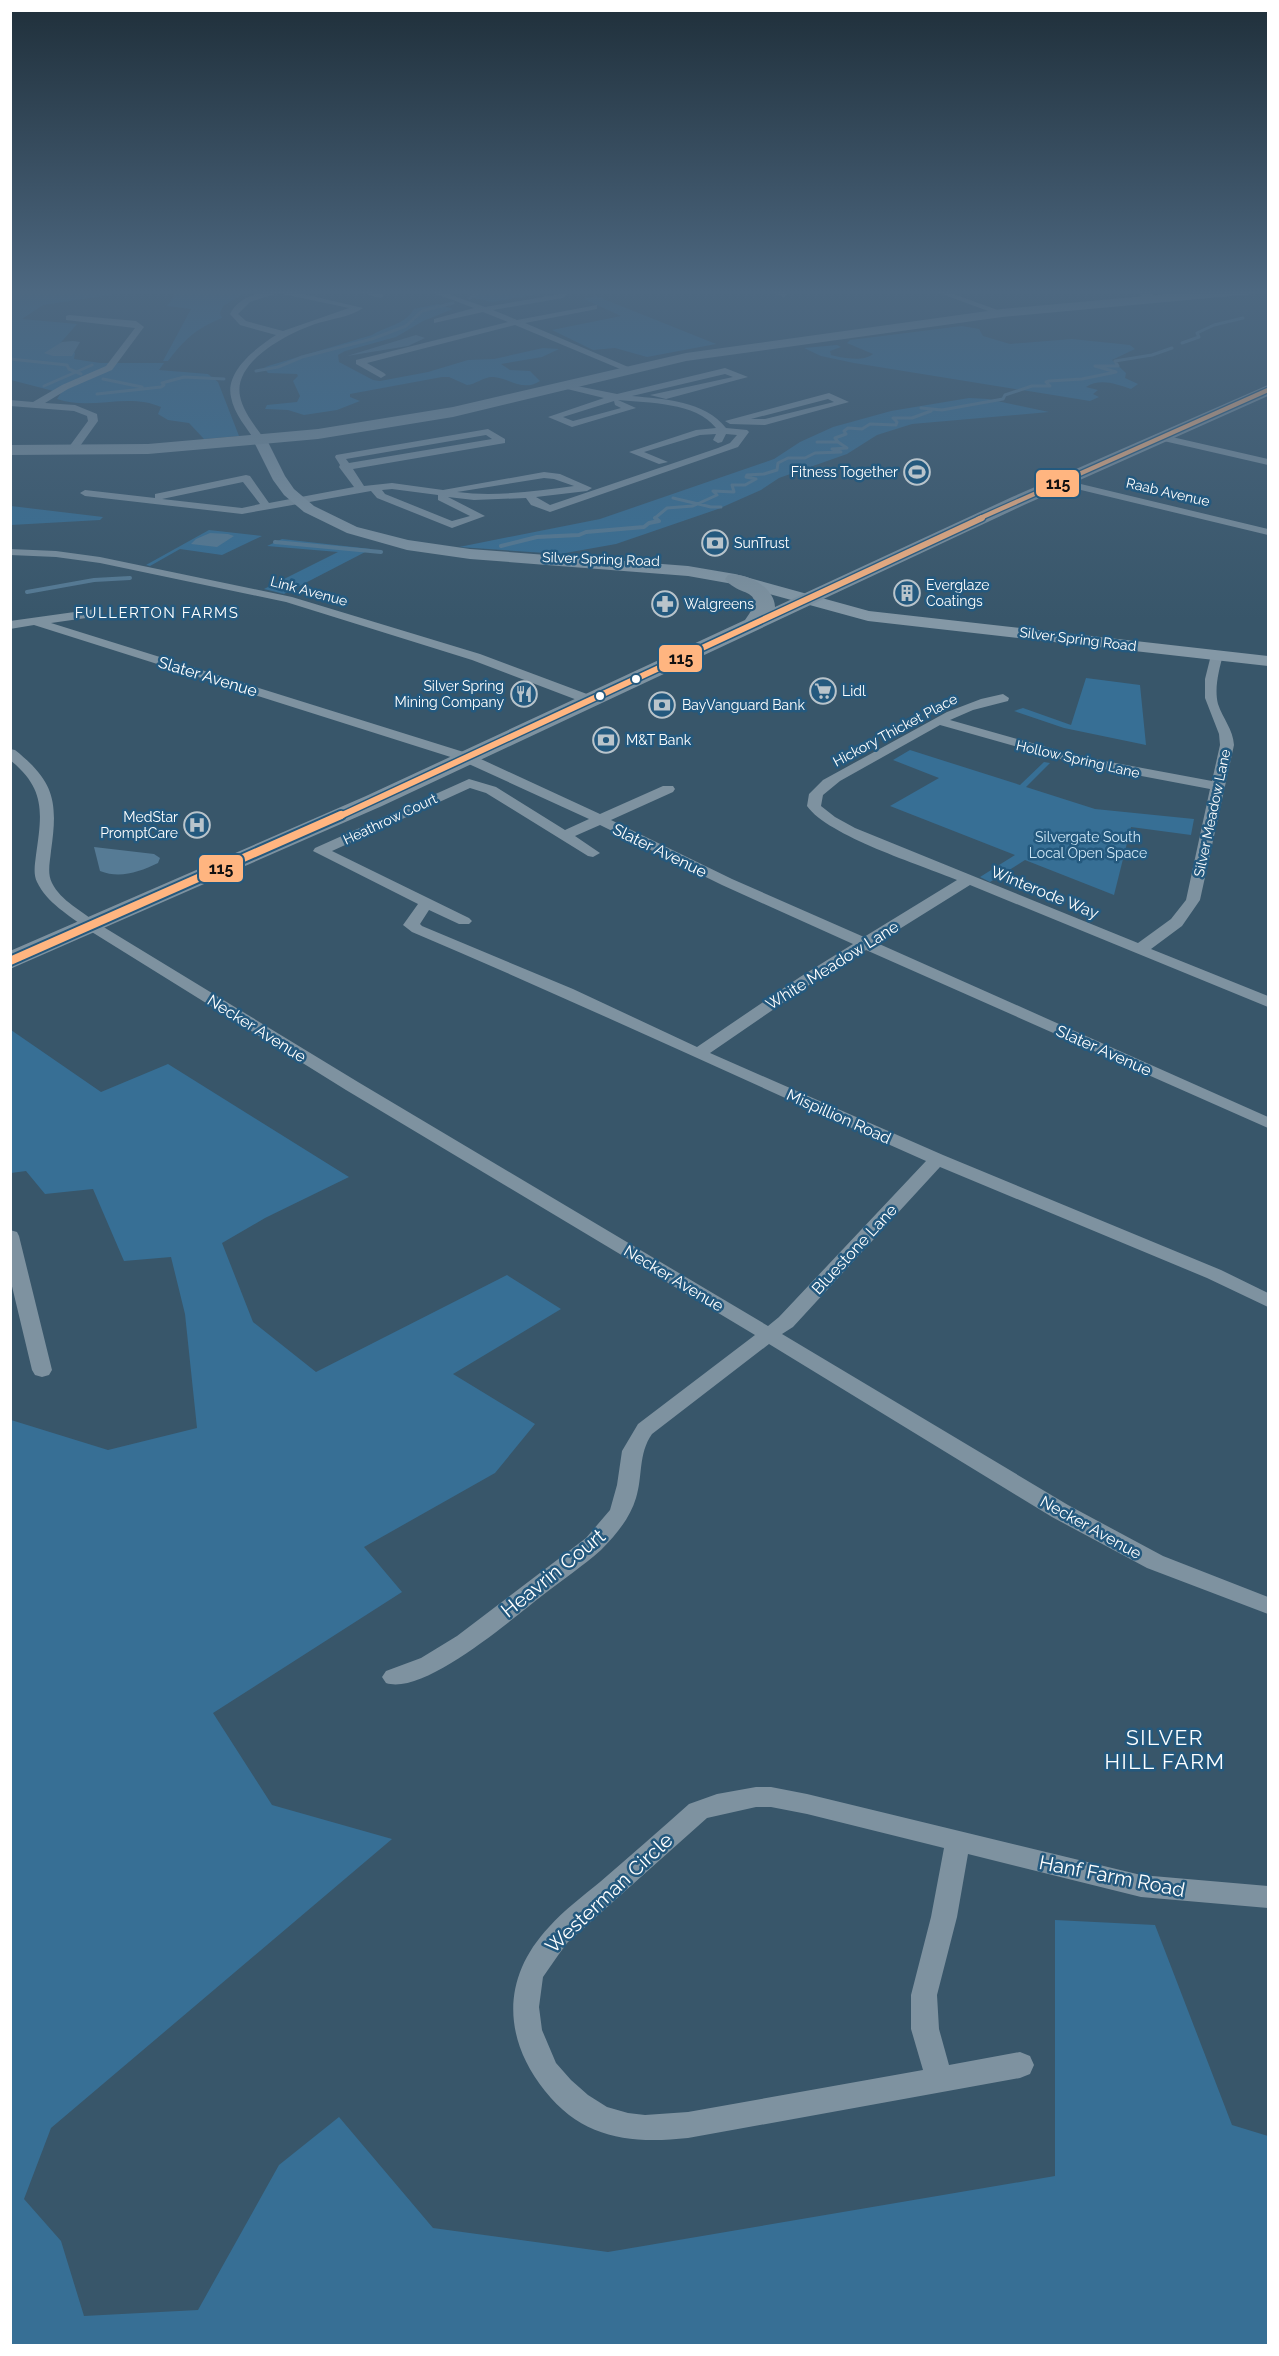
<svg xmlns="http://www.w3.org/2000/svg" width="1279" height="2356" viewBox="0 0 1279 2356" font-family="Raleway,sans-serif">
<style>
.green{fill:#376f95}
.water{fill:#567b95}
.lines{fill:none;stroke-linecap:round;stroke-linejoin:round}
.stream-far1{stroke:#567b95;stroke-width:3}
.stream{stroke:#567b95;stroke-width:4}
.minor{fill:#7e92a0;fill-rule:evenodd}
.tertiary{fill:#7e92a0;fill-rule:evenodd}
.secondary{fill:#8498a6;fill-rule:evenodd}
.primary{fill:#7c919f;fill-rule:evenodd}
.trunk{fill:#7e92a0;fill-rule:evenodd}
.bus-1-far2-casing{stroke:#24597e;stroke-width:7}
.bus-1-far1-casing{stroke:#24597e;stroke-width:9}
.bus-1-casing{stroke:#24597e;stroke-width:12}
.bus-1-far2{stroke:#ffb580;stroke-width:4.5}
.bus-1-far1{stroke:#ffb580;stroke-width:6}
.bus-1{stroke:#ffb580;stroke-width:8}
.bus-dot{fill:#fff;stroke:#24597e;stroke-width:2}
.labels{text-anchor:middle;stroke-width:5;stroke-linejoin:round;paint-order:stroke}
.far-poi-label{font-size:14px;fill:#fff;stroke:#24597e;text-anchor:start}
.far-street-label{font-size:14px;fill:#fff;stroke:#24597e}
.far-park-label{font-size:14px;fill:#cce5f5;stroke:#24597e}
.far-neighbourhood-label{font-size:15px;letter-spacing:1.5px;fill:#fff;stroke:#24597e}
.street-label{font-size:16px;fill:#fff;stroke:#24597e}
.near-street-label{font-size:20px;fill:#fff;stroke:#24597e}
.near-neighbourhood-label{font-size:21px;letter-spacing:1.5px;fill:#fff;stroke:#24597e}
.line-badge{stroke:#24597e;stroke-width:2}
.pale-badge-label{font-size:16px;text-anchor:middle;font-weight:bold;fill:#111}
</style>
<rect width="100%" height="100%" fill="#38566a"/>
<!-- green -->
<path class="green" d="M 11,290 L 245,290 L 248,291 L 223,306 L 220,313 L 222,318 C 195,329 185,339 168,361 L 163,361 L 191,309 L 167,306 L 177,292 L 142,290 L 43,305 L 22,319 L 77,324 L 57,347 L 70,349 L 75,353 L 74,359 L 100,363 L 164,363 L 159,370 L 208,374 L 218,382 L 239,436 L 204,439 L 189,423 L 168,420 L 158,414 L 161,407 C 128,392 91,411 57,399 L 61,393 L 11,380 Z
M 483,290 L 563,290 L 492,302 L 470,297 Z
M 596,296 L 716,344 L 647,357 L 615,348 L 593,350 L 552,330 L 621,316 L 584,299 Z
M 438,304 L 453,309 L 423,321 L 396,337 L 345,351 L 338,355 L 339,362 L 373,380 L 380,381 L 428,372 L 468,360 L 494,359 L 543,348 L 559,349 L 542,357 L 501,364 L 510,370 L 530,371 L 540,381 C 523,392 511,379 494,377 C 484,376 477,384 467,385 L 449,377 L 442,377 L 350,394 L 350,397 L 360,401 L 337,410 L 304,415 L 288,410 L 265,409 L 267,405 L 297,402 L 300,396 L 293,381 L 298,376 L 297,374 L 268,373 L 264,368 L 268,366 L 372,335 C 386,326 405,325 414,309 Z
M 962,326 L 979,329 L 983,336 L 1010,344 L 1072,339 L 1130,345 L 1135,349 L 1112,360 L 1126,373 L 1125,378 L 1138,384 L 1131,389 C 1116,384 1100,378 1086,387 L 1098,390 L 1093,394 L 1099,397 L 1090,401 L 854,363 L 821,356 L 804,348 L 837,345 L 841,347 L 830,351 L 831,355 C 843,358 863,362 873,354 L 847,343 L 850,340 Z
M 969,398 L 988,399 L 1049,412 L 912,424 L 877,435 L 847,454 L 779,478 L 761,490 L 718,509 L 616,544 L 560,554 L 459,547 L 600,519 L 774,459 L 800,442 L 833,427 L 891,411 Z
M 11,506 L 103,517 L 100,520 L 11,525 Z
M 209,530 L 262,536 L 222,555 L 180,549 L 150,566 L 146,565 Z
M 282,539 L 371,549 L 284,594 L 264,589 L 338,552 L 267,546 Z
M 1086,678 L 1140,685 L 1146,745 L 1064,728 L 1014,711 L 1023,708 L 1071,725 Z
M 910,750 L 1020,785 L 1044,762 L 1050,763 L 1026,787 L 1095,809 L 1194,819 L 1191,835 L 1131,827 L 1114,895 L 1025,860 L 990,882 L 980,877 L 1015,855 L 890,806 L 939,778 L 893,760 Z
M 11,1030 L 101,1092 L 168,1064 L 349,1177 L 265,1218 L 222,1243 L 253,1322 L 316,1372 L 507,1275 L 561,1309 L 453,1374 L 535,1424 L 495,1473 L 364,1547 L 402,1592 L 213,1713 L 272,1805 L 392,1839 L 51,2128 L 24,2199 L 61,2241 L 84,2316 L 198,2310 L 279,2165 L 339,2117 L 433,2228 L 608,2252 L 1055,2176 L 1055,1920 L 1155,1925 L 1232,2125 L 1268,2136 L 1268,2345 L 11,2345 L 11,1420 L 108,1450 L 197,1428 L 185,1314 L 171,1257 L 124,1261 L 93,1189 L 45,1194 L 26,1171 L 11,1173 Z"/>
<!-- water -->
<path class="water" d="M 416,335 L 425,338 L 408,346 L 347,356 Z
M 73,341 L 80,342 L 72,356 L 53,356 L 44,353 L 62,342 Z
M 210,533 L 228,534 L 234,536 L 217,547 L 191,544 L 196,539 Z
M 94,847 L 154,854 L 160,858 L 158,863 C 139,872 120,879 100,871 Z"/>
<g class="lines">
<!-- stream-far1 -->
<path class="stream-far1" d="M 470,298 L 482,290
M 1182,343 L 1199,337 L 1197,333 L 1214,325 L 1243,318
M 10,359 L 67,365 L 69,369 L 81,374
M 256,371 L 278,367 L 302,357 L 372,339 L 406,326 L 422,311 L 453,303
M 103,379 L 142,387
M 44,386 L 92,365
M 97,394 L 161,387 L 164,385 L 162,383 L 184,377 L 224,379
M 921,408 L 942,410 L 1003,399 L 1005,395 L 1032,386 L 1050,386 L 1046,382 L 1049,381 L 1082,379 L 1116,372 L 1095,366 L 1118,366 L 1115,361 L 1152,355 L 1172,348
M 838,442 L 835,438 L 846,434 L 844,431 L 848,428 L 862,429 L 870,424 L 896,425 L 897,422 L 893,418 L 912,418 L 931,411
M 673,498 L 711,507 L 721,507
M 657,519 L 655,518 L 667,508 L 693,506 L 717,495 L 713,491 L 734,492 L 732,485 L 745,485 L 756,479 L 746,477 L 747,475 L 764,474 L 777,470 L 778,463 L 788,458 L 805,458 L 815,453 L 841,452 L 832,449 L 847,448 L 838,442 L 817,442"/>
<!-- stream -->
<path class="stream" d="M 275,542 L 381,552
M 501,546 L 537,537 L 579,535 L 586,532 L 644,527 L 649,523 L 659,521 L 655,518
M 27,592 L 94,580 L 130,578"/>
<!-- minor -->
<path class="minor" d="M 271,290 L 286,290 L 363,308 C 351,317 330,319 315,324 C 289,333 233,361 240,396 C 243,412 256,427 265,440 L 260,443 L 256,442 C 247,428 234,414 231,397 C 225,371 257,347 276,335 L 240,325 L 230,314 C 238,298 254,294 271,290 ZM 278,293 L 349,308 L 283,331 L 246,321 L 238,314 L 250,302 Z
M 350,290 L 366,290 L 385,295 L 381,298 Z
M 426,290 L 437,290 L 485,307 L 566,293 L 567,295 L 563,298 L 493,310 L 517,320 L 597,305 L 597,309 L 525,323 L 633,369 L 625,371 L 515,325 L 367,363 L 384,373 L 386,375 L 381,378 L 356,364 L 356,360 L 508,322 L 483,312 L 434,323 L 434,319 L 474,308 Z
M 769,290 L 780,290 L 788,294 L 784,297 Z
M 931,290 L 942,290 L 1006,313 L 999,315 Z
M 69,315 L 136,321 L 144,327 L 112,370 L 68,389 L 45,403 L 75,405 L 97,414 L 98,421 L 75,453 L 71,454 L 66,451 L 88,421 L 87,416 L 74,411 L 10,406 L 10,400 L 33,402 L 62,385 L 106,366 L 135,328 L 66,320 L 66,316 Z
M 725,368 L 748,377 L 666,399 L 650,395 L 733,377 L 725,374 L 632,396 C 664,399 705,401 726,428 L 747,430 L 749,432 L 738,447 L 550,512 L 531,505 L 526,498 L 474,500 L 448,497 L 485,516 L 452,528 L 377,498 L 371,491 L 242,514 L 85,496 L 80,493 L 85,490 L 155,498 L 155,494 L 246,475 L 250,476 L 269,503 L 354,487 L 339,467 L 340,465 L 335,457 L 336,455 L 488,429 L 505,439 L 505,443 L 353,469 L 364,486 L 392,483 L 443,490 L 544,472 L 560,474 L 592,488 L 587,491 L 536,497 L 550,505 L 718,448 L 730,443 L 737,435 L 726,434 L 722,442 L 718,443 L 713,440 L 716,434 L 700,435 L 644,452 L 668,462 L 659,464 L 629,452 L 696,430 L 716,428 C 696,402 648,403 618,400 L 636,408 L 572,427 L 548,417 L 604,398 L 567,389 L 562,387 L 562,383 L 617,394 ZM 614,401 L 615,405 L 621,408 L 573,421 L 563,417 ZM 486,435 L 492,439 L 349,463 L 346,459 ZM 544,478 L 554,479 L 574,486 C 535,491 496,497 457,492 ZM 243,482 L 260,504 L 242,508 L 162,499 ZM 392,489 L 438,495 L 438,500 L 470,516 L 452,521 L 385,494 L 382,490 Z
M 829,393 L 849,402 L 765,425 L 730,424 L 725,421 ZM 828,399 L 834,402 L 765,419 L 751,419 Z
M 1159,434 L 1268,459 L 1268,465 L 1155,439 L 1155,435 Z
M 1060,479 L 1268,529 L 1268,535 L 1056,484 L 1056,480 Z
M 10,549 L 56,551 L 100,557 L 292,597 L 480,654 L 595,697 L 596,700 L 595,703 L 585,703 L 472,660 L 286,602 L 100,563 L 56,557 L 10,555 Z
M 96,609 L 102,613 L 100,616 L 51,623 L 470,754 L 600,814 L 663,786 L 673,786 L 675,789 L 673,792 L 611,820 L 732,879 L 864,937 L 957,880 C 921,865 828,836 807,806 L 809,794 L 823,780 L 947,712 L 981,699 L 1003,694 L 1009,698 L 1008,701 L 973,710 L 950,720 L 1078,756 L 1212,781 L 1220,745 L 1219,734 L 1205,698 L 1205,679 L 1211,655 L 1213,652 L 1221,652 L 1223,655 C 1219,670 1214,688 1218,704 C 1223,719 1233,729 1234,745 L 1200,900 L 1182,926 L 1151,949 L 1268,996 L 1268,1007 L 970,885 L 877,943 L 1268,1117 L 1268,1128 L 866,950 L 812,983 L 710,1053 L 943,1155 L 1221,1270 L 1268,1293 L 1268,1307 L 1207,1278 L 940,1167 L 793,1327 L 782,1334 L 1068,1505 L 1163,1556 L 1268,1597 L 1268,1614 L 1147,1568 L 1052,1517 L 769,1344 L 652,1434 C 638,1454 643,1476 636,1498 C 630,1518 616,1535 601,1550 C 583,1566 562,1580 543,1595 C 513,1618 424,1696 386,1683 L 382,1677 L 386,1671 L 421,1658 L 457,1636 L 586,1538 L 610,1510 L 617,1485 L 622,1451 L 638,1424 L 755,1335 L 346,1090 L 87,929 C 69,915 47,903 37,882 C 33,874 35,864 36,855 C 42,813 46,789 10,760 L 10,749 L 15,750 C 55,782 58,802 51,851 C 50,862 47,873 52,883 C 61,901 82,911 97,923 L 358,1082 L 768,1326 L 779,1317 L 926,1161 C 754,1085 584,1005 412,932 L 403,925 L 418,904 L 313,851 L 315,848 L 469,779 L 496,787 L 565,830 L 589,819 L 460,760 L 34,625 L 10,629 L 10,621 ZM 940,725 L 1078,764 L 1210,789 L 1186,900 L 1171,919 L 1138,943 L 855,828 L 835,817 L 821,806 L 823,795 L 840,781 ZM 470,788 L 486,793 L 588,856 L 593,857 L 600,853 L 575,836 L 600,825 L 722,885 L 853,944 L 800,977 L 697,1047 L 573,989 L 422,926 L 420,924 L 429,910 L 459,924 L 469,924 L 472,921 L 469,918 L 332,851 Z
M 10,1230 L 17,1232 L 19,1236 L 52,1370 L 49,1375 L 42,1377 L 35,1375 L 32,1370 L 10,1278 Z
M 756,1787 L 771,1787 L 807,1794 L 1141,1875 L 1268,1886 L 1268,1908 L 1141,1897 L 968,1854 L 957,1917 L 937,1995 L 939,2029 L 949,2065 L 1020,2052 L 1030,2056 L 1034,2065 L 1030,2074 L 1020,2078 L 688,2138 C 631,2144 583,2139 545,2091 C 502,2037 502,1977 549,1927 C 564,1910 583,1896 600,1882 C 630,1856 660,1830 689,1804 L 717,1794 ZM 756,1807 L 771,1807 L 807,1814 L 944,1848 L 931,1917 L 911,1995 L 911,2029 L 923,2070 L 688,2112 L 645,2115 L 628,2113 L 607,2107 L 588,2095 L 571,2080 L 556,2063 L 542,2030 L 539,2007 L 543,1977 L 559,1954 L 568,1942 L 707,1818 Z"/>
<!-- tertiary -->
<path class="tertiary" d="M 1135,290 L 1147,290 L 1158,299 L 1149,301 Z"/>
<!-- secondary -->
<path class="secondary" d="M 260,436 L 267,440 L 285,476 L 294,489 L 314,506 L 357,527 L 408,540 L 470,549 L 688,566 L 735,574 L 869,611 L 1268,656 L 1268,666 L 868,621 L 733,584 L 688,576 L 470,559 L 407,550 L 347,533 L 304,512 L 284,495 L 273,480 L 253,440 Z"/>
<!-- primary -->
<path class="primary" d="M 1212,290 L 1260,290 L 1253,294 L 1002,317 L 686,361 L 453,417 L 318,439 L 148,454 L 10,455 L 10,445 L 148,444 L 318,429 L 453,407 L 686,353 L 1002,309 Z"/>
<!-- trunk -->
<path class="trunk" d="M 1268,385 L 1268,396 L 1024,505 L 382,806 L 10,969 L 10,951 L 366,796 L 745,620 C 769,587 739,598 725,579 L 728,575 C 746,571 775,588 775,607 L 1012,497 Z"/>
<!-- bus-1-far2 casing -->
<g class="bus-1-far2-casing">
<path id="bus-1-far2" d="M 978,519 L 1268,390"/>
</g>
<!-- bus-1-far1 casing -->
<g class="bus-1-far1-casing">
<path id="bus-1-far1" d="M 338,817 L 982,518"/>
</g>
<!-- bus-1 casing -->
<g class="bus-1-casing">
<path id="bus-1" d="M 10,961 L 341,815"/>
</g>
<!-- bus-1-far2 -->
<use href="#bus-1-far2" class="bus-1-far2"/>
<!-- bus-1-far1 -->
<use href="#bus-1-far1" class="bus-1-far1"/>
<!-- bus-1 -->
<use href="#bus-1" class="bus-1"/>
</g>
<!-- sky -->
<linearGradient id="sky" x2="0" y2="1"><stop stop-color="#1f2f3a"/><stop offset="0.47" stop-color="#4d6881"/><stop offset="1" stop-color="#4d6881" stop-opacity="0"/></linearGradient>
<rect width="1279" height="620" fill="url(#sky)"/>
<!-- icons -->
<defs>
<g id="stadium-ring" transform="scale(1.35)"><circle r="9.5" fill="#24597e" stroke="#b9c4cb" stroke-width="1.5"/><path d="M0-5a6.5 5 0 1 0 0 10a6.5 5 0 1 0 0-10ZM-3.5-1.8h7v3.6h-7Z" fill="#b9c4cb"/></g>
<g id="bank-ring" transform="scale(1.35)"><circle r="9.5" fill="#24597e" stroke="#b9c4cb" stroke-width="1.5"/><path d="M-6-4H6V4H-6ZM0-2.3a2.3 2.3 0 1 0 0 4.6a2.3 2.3 0 1 0 0-4.6Z" fill="#b9c4cb"/></g>
<g id="building-ring" transform="scale(1.35)"><circle r="9.5" fill="#24597e" stroke="#b9c4cb" stroke-width="1.5"/><path d="M-4-6H4V6H1V3H-1V6H-4ZM-2.5-4.3h1.7v1.8h-1.7ZM.8-4.3h1.7v1.8H.8ZM-2.5-1h1.7V.8h-1.7ZM.8-1h1.7V.8H.8Z" fill="#b9c4cb"/></g>
<g id="pharmacy-ring" transform="scale(1.35)"><circle r="9.5" fill="#24597e" stroke="#b9c4cb" stroke-width="1.5"/><path d="M-2-6h4v4h4v4h-4v4h-4v-4h-4v-4h4Z" fill="#b9c4cb"/></g>
<g id="supermarket-ring" transform="scale(1.35)"><circle r="9.5" fill="#24597e" stroke="#b9c4cb" stroke-width="1.5"/><path d="M-6-5.5h2.5l.6 2H6L4.5 2H-2.5L-4.4-4H-6ZM-1.5 3.2a1.3 1.3 0 1 0 .1 0ZM3 3.2a1.3 1.3 0 1 0 .1 0Z" fill="#b9c4cb"/></g>
<g id="restaurant-ring" transform="scale(1.35)"><circle r="9.5" fill="#24597e" stroke="#b9c4cb" stroke-width="1.5"/><path d="M-5-6h1v4h1v-4h1v4h1v-4h1v5L-1.5 .5V6h-2V.5L-5-1ZM5-6V6H3V1.5H1.5Q1.5-4 5-6Z" fill="#b9c4cb"/></g>
<g id="hospital-ring" transform="scale(1.35)"><circle r="9.5" fill="#24597e" stroke="#b9c4cb" stroke-width="1.5"/><path d="M-5-5h3v3.5h4V-5h3V5h-3V1.5h-4V5h-3Z" fill="#b9c4cb"/></g>
</defs>
<g fill-rule="evenodd">
<use href="#stadium-ring" x="917" y="472"/>
<use href="#bank-ring" x="715" y="543"/>
<use href="#building-ring" x="907" y="593"/>
<use href="#pharmacy-ring" x="665" y="604"/>
<use href="#supermarket-ring" x="823" y="691"/>
<use href="#restaurant-ring" x="524" y="694"/>
<use href="#bank-ring" x="662" y="705"/>
<use href="#bank-ring" x="606" y="740"/>
<use href="#hospital-ring" x="197" y="825"/>
</g>
<!-- markers -->
<g class="bus-dot">
<circle cx="636" cy="679" r="5"/>
<circle cx="600" cy="696" r="5"/>
</g>
<g class="labels">
<!-- far-poi labels -->
<g class="far-poi-label">
<text x="898" y="477" text-anchor="end">Fitness Together</text>
<text x="734" y="548">SunTrust</text>
<text x="926" y="590">Everglaze<tspan x="926" dy="16">Coatings</tspan></text>
<text x="684" y="609">Walgreens</text>
<text x="504" y="691" text-anchor="end">Silver Spring<tspan x="504" dy="16">Mining Company</tspan></text>
<text x="842" y="696">Lidl</text>
<text x="682" y="710">BayVanguard Bank</text>
<text x="626" y="745">M&amp;T Bank</text>
<text x="178" y="822" text-anchor="end">MedStar<tspan x="178" dy="16">PromptCare</tspan></text>
</g>
<!-- far-street labels -->
<g class="far-street-label">
<text transform="translate(1168 492) rotate(13)" y="5">Raab Avenue</text>
<text transform="translate(601 559) rotate(2)" y="5">Silver Spring Road</text>
<text transform="translate(309 591) rotate(15)" y="5">Link Avenue</text>
<text transform="translate(1078 639) rotate(7)" y="5">Silver Spring Road</text>
<text transform="translate(895 730) rotate(-28)" y="5">Hickory Thicket Place</text>
<text transform="translate(1078 759) rotate(13)" y="5">Hollow Spring Lane</text>
<text transform="translate(1212 813) rotate(-78)" y="5">Silver Meadow Lane</text>
<text transform="translate(390 819) rotate(-25)" y="5">Heathrow Court</text>
</g>
<!-- far-park labels -->
<g class="far-park-label">
<text x="1088" y="842">Silvergate South<tspan x="1088" dy="16">Local Open Space</tspan></text>
</g>
<!-- far-neighbourhood labels -->
<g class="far-neighbourhood-label">
<text x="157" y="618">FULLERTON FARMS</text>
</g>
<!-- street labels -->
<g class="street-label">
<text transform="translate(208 676) rotate(17)" y="6">Slater Avenue</text>
<text transform="translate(660 850) rotate(26)" y="6">Slater Avenue</text>
<text transform="translate(1045 892) rotate(22)" y="6">Winterode Way</text>
<text transform="translate(832 965) rotate(-32)" y="6">White Meadow Lane</text>
<text transform="translate(257 1028) rotate(32)" y="6">Necker Avenue</text>
<text transform="translate(1104 1050) rotate(24)" y="6">Slater Avenue</text>
<text transform="translate(839 1116) rotate(24)" y="6">Mispillion Road</text>
<text transform="translate(854 1249) rotate(-47)" y="6">Bluestone Lane</text>
<text transform="translate(674 1278) rotate(31)" y="6">Necker Avenue</text>
<text transform="translate(1091 1527) rotate(29)" y="6">Necker Avenue</text>
</g>
<!-- near-street labels -->
<g class="near-street-label">
<text transform="translate(553 1573) rotate(-39)" y="7">Heavrin Court</text>
<text transform="translate(1112 1876) rotate(11)" y="7">Hanf Farm Road</text>
<text transform="translate(609 1893) rotate(-43)" y="7">Westerman Circle</text>
</g>
<!-- near-neighbourhood labels -->
<g class="near-neighbourhood-label">
<text x="1165" y="1745">SILVER<tspan x="1165" dy="24">HILL FARM</tspan></text>
</g>
</g>
<g class="line-badge">
<rect x="1035" y="469" width="45" height="29" rx="6" fill="#ffb580"/>
<rect x="658" y="644" width="45" height="29" rx="6" fill="#ffb580"/>
<rect x="198" y="854" width="46" height="29" rx="6" fill="#ffb580"/>
</g>
<g class="pale-badge-label">
<text x="1058" y="489">115</text>
<text x="681" y="664">115</text>
<text x="221" y="874">115</text>
</g>
<!-- border -->
<rect width="1279" height="2356" fill="none" stroke="#ffffff" stroke-width="24"/>
</svg>
